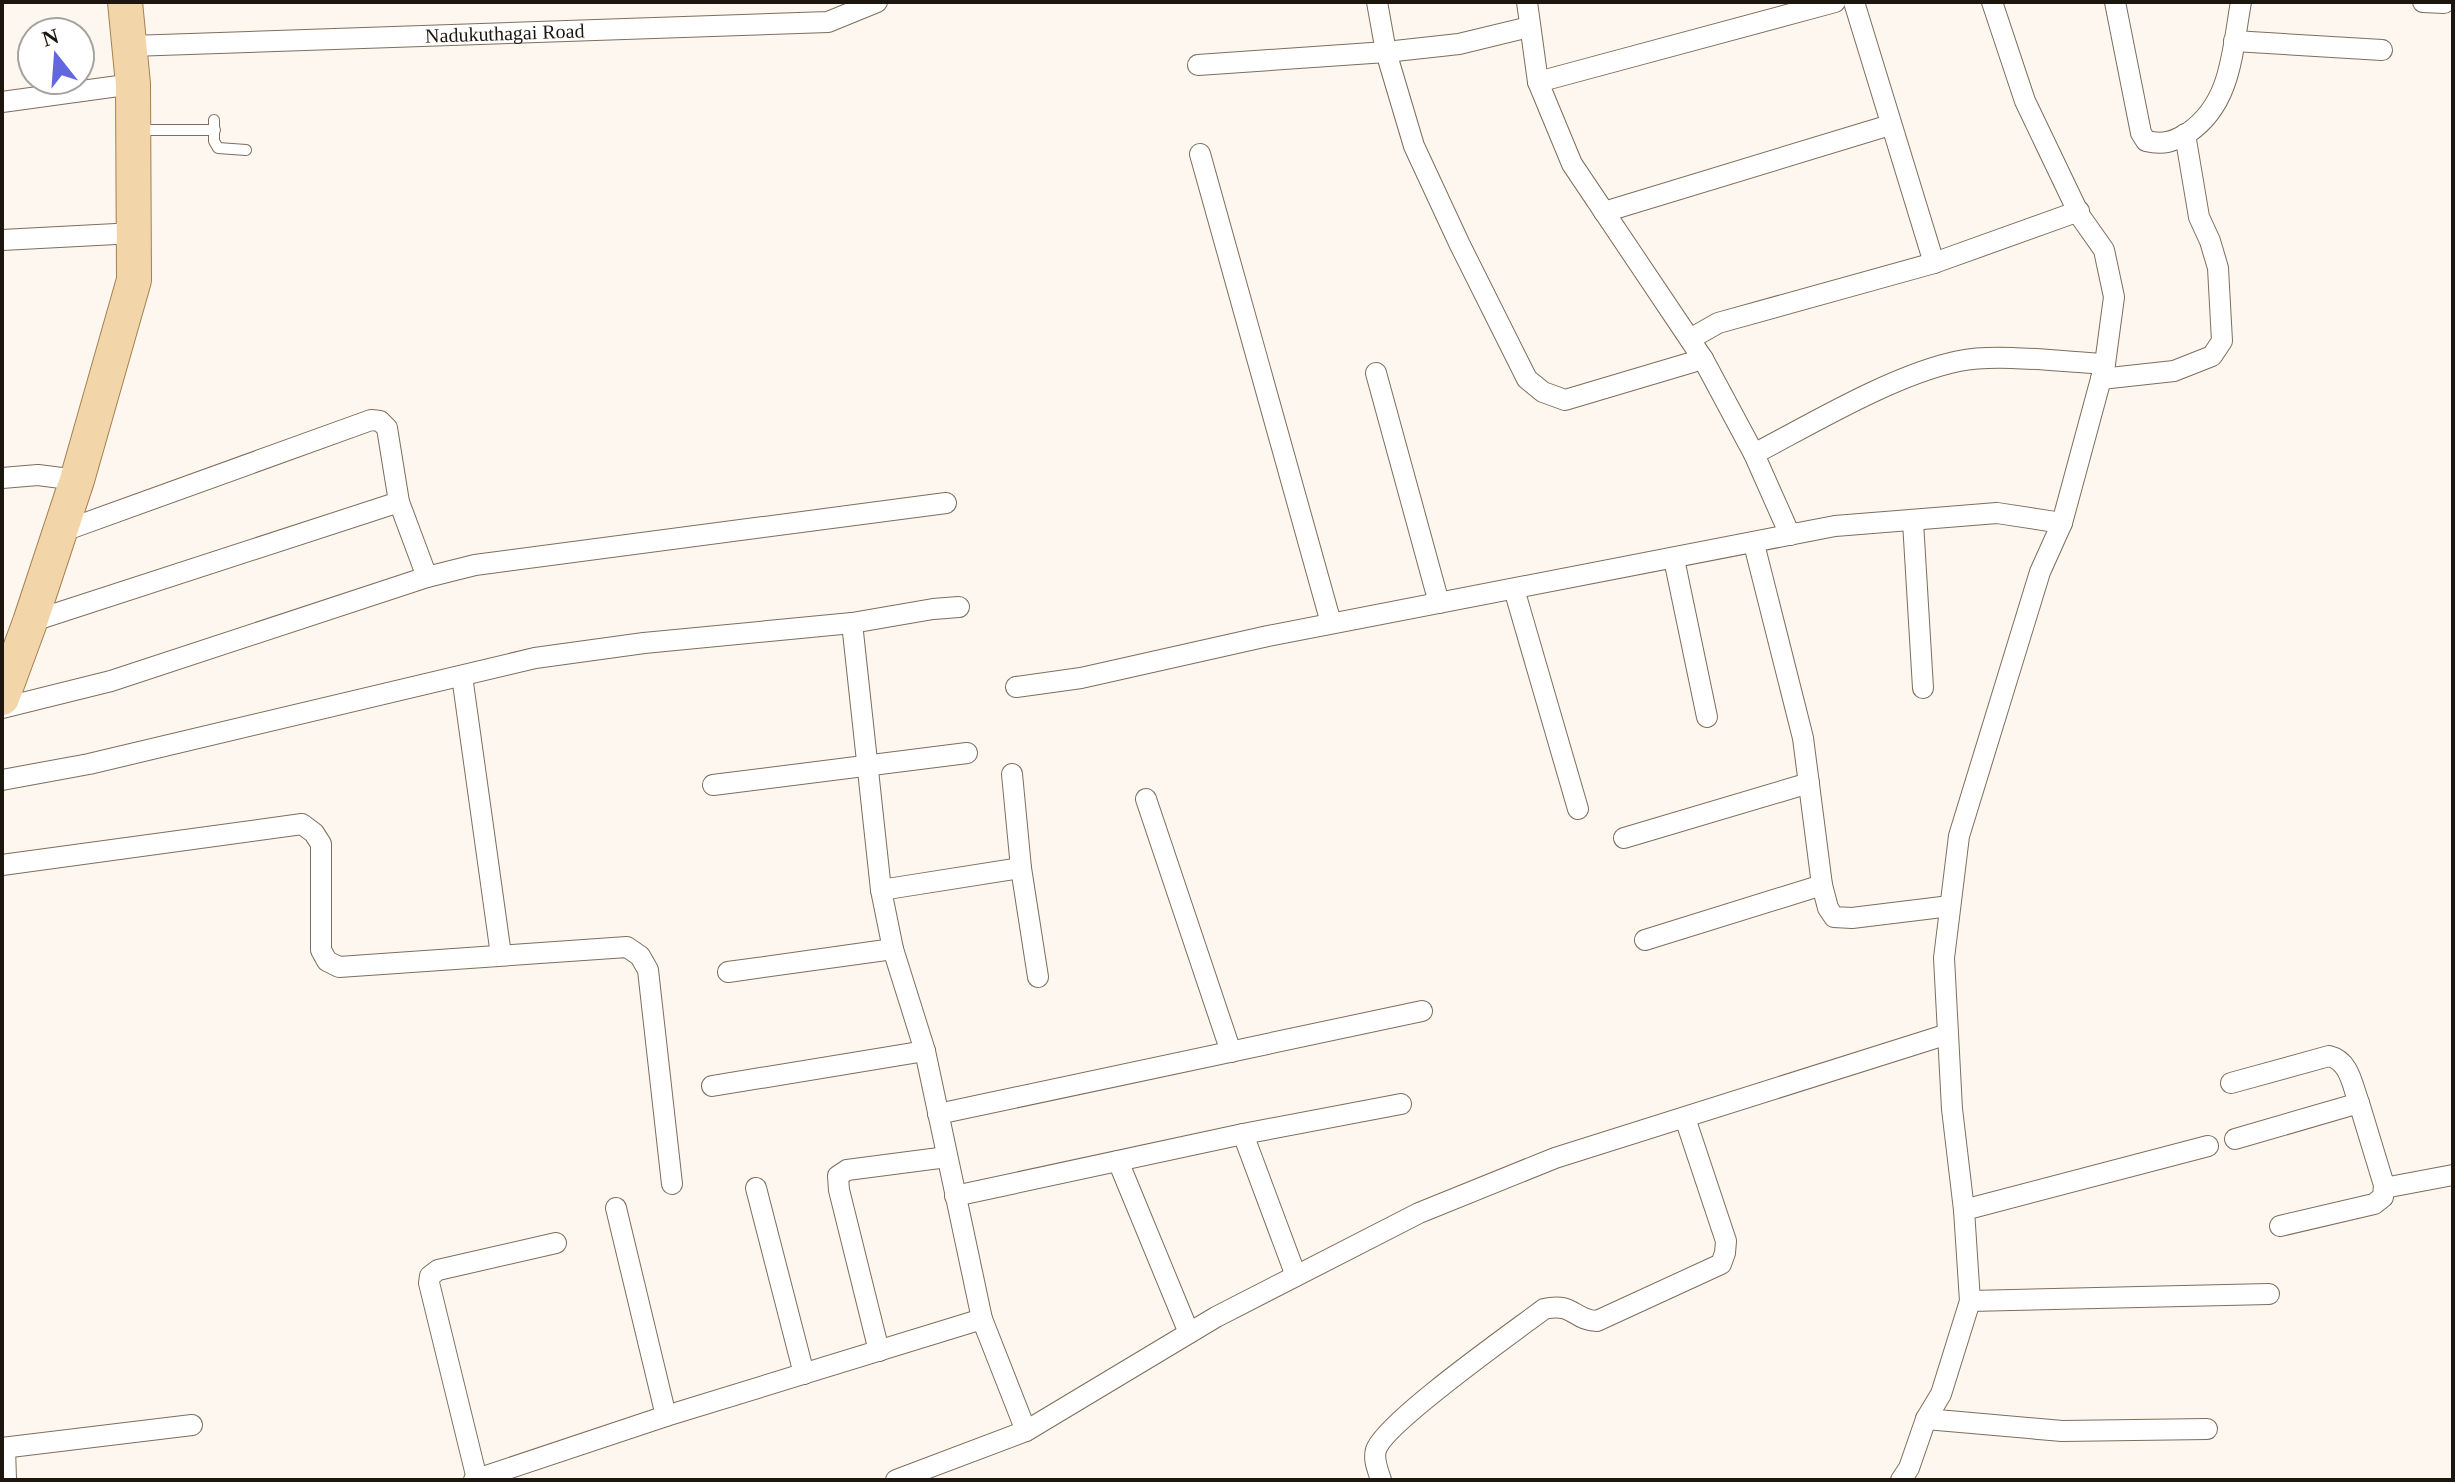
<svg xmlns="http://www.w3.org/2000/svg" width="2455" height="1482" viewBox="0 0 2455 1482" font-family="'Times New Roman',serif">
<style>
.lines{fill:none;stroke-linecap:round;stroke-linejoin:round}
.service-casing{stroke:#7e6d5c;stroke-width:12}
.minor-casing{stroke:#7e6d5c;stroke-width:22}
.primary-casing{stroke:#a2814f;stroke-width:36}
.service{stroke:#fff;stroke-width:10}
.minor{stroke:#fff;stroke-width:20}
.primary{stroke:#f2d6aa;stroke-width:34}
.labels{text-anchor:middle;stroke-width:6;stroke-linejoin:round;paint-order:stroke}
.street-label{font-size:20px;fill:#1d160f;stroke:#fff}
</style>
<rect width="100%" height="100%" fill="#fef7ef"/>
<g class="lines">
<!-- service casing -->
<g class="service-casing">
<path id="service" d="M 214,120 L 214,141 L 218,148 L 246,150
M 140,130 L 215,130"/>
</g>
<!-- minor casing -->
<g class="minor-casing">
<g id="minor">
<path d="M 1377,2 L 1386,52 L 1414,146 L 1460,245 L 1527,379 L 1543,392 L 1565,400 L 1703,359"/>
<path d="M 1527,2 L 1538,82 L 1572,164 L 1703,359 L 1754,454 L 1790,535"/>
<path d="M 1854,2 L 1934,263"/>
<path d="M 2115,2 L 2141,133 L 2146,141 C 2163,145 2173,142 2188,133 C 2232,103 2232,51 2241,2"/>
<path d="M 2423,2 L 2444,3"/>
<path d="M 2234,41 L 2382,50"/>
<path id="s1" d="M 131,46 L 828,22 L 877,2"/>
<path d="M 1198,65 L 1386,52 L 1459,44 L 1529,27"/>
<path d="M 1538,82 L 1835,2"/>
<path d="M 2,102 L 133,84"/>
<path d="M 1200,154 L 1331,623"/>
<path d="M 1604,212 L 1890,125"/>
<path d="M 2,240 L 135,233"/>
<path d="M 1690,339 L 1718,323 L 1934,263 L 2079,211"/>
<path d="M 1376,373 L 1439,603"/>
<path d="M 2101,379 L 2174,371 L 2212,356 L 2222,341 L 2218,268 L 2210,241 L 2199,217 L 2185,134"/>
<path d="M 1754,454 C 1813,423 1895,374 1959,361 C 1997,353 2065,362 2105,364"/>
<path d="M 2,478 L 38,475 L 77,480"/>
<path d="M 1913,522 L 1923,688"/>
<path d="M 58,533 L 371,420 L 380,421 L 387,428 L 399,502 L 427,577"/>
<path d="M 1754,544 L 1803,738 L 1822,885 L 1828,908 L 1834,917 L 1852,918 L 1950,906"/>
<path d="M 1674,559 L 1707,717"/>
<path d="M 1514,589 L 1578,809"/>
<path d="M 30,622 L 399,502"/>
<path d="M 852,623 L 881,890 L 893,949 L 925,1051 L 982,1319 L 1026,1431"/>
<path d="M 462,676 L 501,955"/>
<path d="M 1016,687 L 1081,678 L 1268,636 L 1835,526 L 1997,513 L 2062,523"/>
<path d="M 2,708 L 111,681 L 427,577 L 475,565 L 946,503"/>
<path d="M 1012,774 L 1021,868"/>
<path d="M 2,780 L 89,764 L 535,658 L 644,643 L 852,623 L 933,609 L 959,607"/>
<path d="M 713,785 L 967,753"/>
<path d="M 1146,799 L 1231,1052"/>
<path d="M 1624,838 L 1809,783"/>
<path d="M 2,865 L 302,824 L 314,833 L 321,844 L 321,950 L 327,961 L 339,967 L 627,947 L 640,956 L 648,970 L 672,1184"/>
<path d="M 881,890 L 1021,868 L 1038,977"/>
<path d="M 1645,940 L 1822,885"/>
<path d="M 728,972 L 893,949"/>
<path d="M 2231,1083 L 2329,1056 C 2350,1061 2352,1085 2359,1103"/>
<path d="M 712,1086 L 925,1051"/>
<path d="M 938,1114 L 1422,1011"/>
<path d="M 1243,1134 L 1296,1276"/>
<path d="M 2235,1139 L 2359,1103 L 2384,1185 L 2383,1197 L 2374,1204 L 2280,1226"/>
<path d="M 1118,1161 L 1189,1333"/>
<path d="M 756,1188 L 804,1374"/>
<path d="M 2384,1188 L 2453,1175"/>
<path d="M 955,1196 L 1243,1134 L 1401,1104"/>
<path d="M 616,1208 L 666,1416"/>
<path d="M 1964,1210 L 2208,1146"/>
<path d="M 1970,1301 L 2269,1294"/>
<path d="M 879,1351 L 839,1190 L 838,1176 L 847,1170 L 947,1157"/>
<path d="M 1926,1419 L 2062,1431 L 2207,1429"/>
<path d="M 2,1448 L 192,1425"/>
<path d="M 5,1448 L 6,1480"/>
<path d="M 477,1479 L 429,1283 L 430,1276 L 438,1270 L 556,1243"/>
<path d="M 474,1480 L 666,1416 L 982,1319"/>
<path d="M 896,1480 L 1026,1431 L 1216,1317 L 1419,1213 L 1555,1158 L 1948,1034"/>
<path d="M 1381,1480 C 1378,1470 1373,1460 1376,1450 C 1384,1423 1515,1331 1544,1309 C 1574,1302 1573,1320 1597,1321 L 1721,1264 L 1725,1253 L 1726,1241 L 1685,1118"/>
<path d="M 1901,1480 L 1909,1468 L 1926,1419 L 1941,1394 L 1970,1301 L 1964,1210 L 1952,1109 L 1944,958 L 1959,836 L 2040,572 L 2062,523 L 2105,364 L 2114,297 L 2104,250 L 2080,216 L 2025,101 L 1992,2"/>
</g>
</g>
<!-- primary casing -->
<g class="primary-casing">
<path id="primary" d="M 2,698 L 30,622 L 77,480 L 134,280 L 133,84 L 125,2"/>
</g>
<!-- service -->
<use href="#service" class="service"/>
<!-- minor -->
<use href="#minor" class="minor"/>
<!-- primary -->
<use href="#primary" class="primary"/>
</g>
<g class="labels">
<!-- street labels -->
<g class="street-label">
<text dy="7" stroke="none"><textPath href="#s1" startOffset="374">Nadukuthagai Road</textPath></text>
</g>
</g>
<!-- border -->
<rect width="2455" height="1482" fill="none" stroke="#1d160f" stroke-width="8"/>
<!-- north arrow -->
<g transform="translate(56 56) rotate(343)"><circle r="38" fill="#ffffff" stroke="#a5a29f" stroke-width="2"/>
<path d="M0-6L14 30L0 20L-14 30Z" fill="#6267df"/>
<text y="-12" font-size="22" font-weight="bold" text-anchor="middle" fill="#1d160f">N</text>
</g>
</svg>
